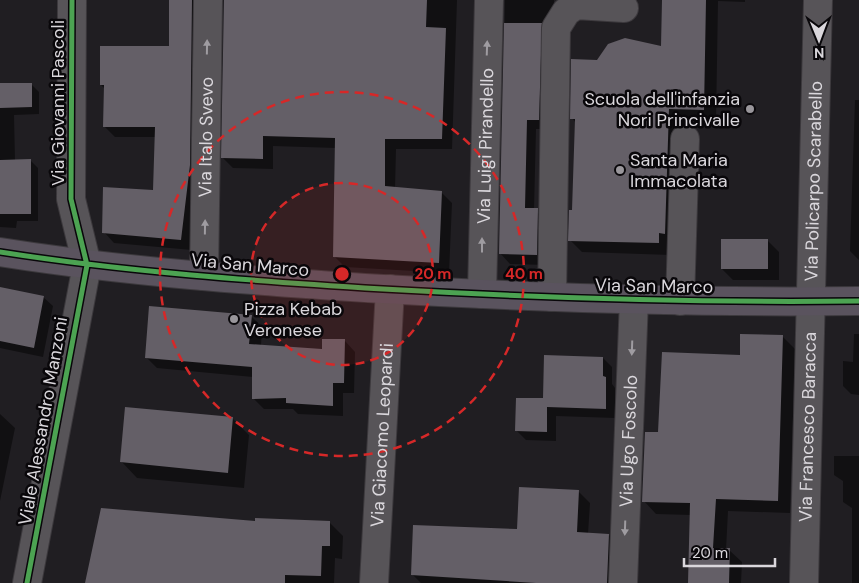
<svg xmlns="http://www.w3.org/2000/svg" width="859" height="583" viewBox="0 0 859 583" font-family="'DM Sans',sans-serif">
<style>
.shadow{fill:#0007}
.building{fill:#645f67}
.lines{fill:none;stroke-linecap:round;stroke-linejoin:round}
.minor-casing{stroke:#3c393d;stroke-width:30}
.major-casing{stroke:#3c393d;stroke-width:30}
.minor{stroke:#575458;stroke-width:28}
.major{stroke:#5a535e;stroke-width:28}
.cycleway-casing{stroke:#09070a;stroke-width:8}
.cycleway{stroke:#4ca352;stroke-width:5}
.oneway{fill:#9f9ca1}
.ring{fill:none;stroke:#d62828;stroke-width:2.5;stroke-dasharray:9 6}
.poi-dot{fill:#99969b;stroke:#09070a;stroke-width:2}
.labels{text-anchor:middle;stroke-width:5;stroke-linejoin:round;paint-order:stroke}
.poi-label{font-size:18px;fill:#dad7dc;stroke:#09070a;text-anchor:start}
.street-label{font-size:18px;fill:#dad7dc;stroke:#09070a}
.centre{fill:#d62828;stroke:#09070a;stroke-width:2.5}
.ring-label{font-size:15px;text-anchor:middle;font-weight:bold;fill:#d62828;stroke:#09070a;stroke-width:5;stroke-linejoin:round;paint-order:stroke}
</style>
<rect width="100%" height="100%" fill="#201e22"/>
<!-- shadow -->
<path class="shadow" d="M 171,0 L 208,0 L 192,250 L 114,243 L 104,232 L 155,191 L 156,137 L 115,137 L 104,126 L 105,89 L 101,85 L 170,48 Z
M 225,0 L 457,0 L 452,149 L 396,149 L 395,189 L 441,192 L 452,203 L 449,273 L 345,267 L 334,256 L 336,148 L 273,146 L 273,169 L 233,168 L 223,158 Z
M 505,0 L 554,0 L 549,129 L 536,129 L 534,210 L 547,220 L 547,265 L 510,264 L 500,253 Z
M 663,0 L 745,0 L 745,2 L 718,1 L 716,121 L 681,121 L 677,245 L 671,255 L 582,252 L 570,240 L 573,211 L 576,123 L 572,118 L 598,61 L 662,48 Z
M 0,84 L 32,85 L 39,92 L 39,114 L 14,115 L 15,161 L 30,160 L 38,168 L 38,221 L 17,221 L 16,228 L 0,227 Z
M 855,100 L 859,100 L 859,260 L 850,251 Z
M 768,241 L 779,252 L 779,280 L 733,280 L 722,269 Z
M 0,288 L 43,297 L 53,306 L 43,357 L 0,348 Z
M 252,317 L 262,327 L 261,346 L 323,350 L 345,341 L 355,352 L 354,393 L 343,393 L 343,416 L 298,414 L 293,409 L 264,409 L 253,398 L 253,377 L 157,368 L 146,357 Z
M 854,334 L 859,334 L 859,395 L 851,394 L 843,386 L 843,361 L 853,362 Z
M 783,337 L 795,349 L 790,513 L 728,511 L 726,550 L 729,550 L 742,562 L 741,583 L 690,583 L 691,515 L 656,514 L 644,501 L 659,433 L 741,356 Z
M 603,358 L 612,367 L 612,384 L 615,388 L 615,418 L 556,416 L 556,441 L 526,440 L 516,430 L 544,400 Z
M 0,414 L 15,428 L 0,501 Z
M 233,419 L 249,435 L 244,488 L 137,478 L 121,461 Z
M 834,456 L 859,456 L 859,583 L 852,583 L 852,508 L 843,502 L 843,481 L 834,475 Z
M 578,491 L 590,503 L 588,534 L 609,535 L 620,547 L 619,583 L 421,583 L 412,574 L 518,531 Z
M 256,522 L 330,523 L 343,536 L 342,559 L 335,558 L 334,583 L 86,583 Z"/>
<!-- building -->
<path class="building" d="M 169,0 L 192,0 L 190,165 L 181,240 L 102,233 L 103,187 L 153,190 L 155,127 L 103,127 L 104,85 L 100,85 L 100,46 L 169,46 Z
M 224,0 L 427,0 L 426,27 L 446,28 L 442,139 L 385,139 L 385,186 L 442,191 L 439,263 L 333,257 L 335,138 L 263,136 L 263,159 L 221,158 Z
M 662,0 L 706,0 L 704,110 L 669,109 L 665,234 L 659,233 L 659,243 L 568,241 L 569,210 L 572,210 L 575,119 L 570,119 L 571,59 L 597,60 L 608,44 L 625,38 L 661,46 Z
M 504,23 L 542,23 L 539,120 L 527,120 L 525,208 L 538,208 L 537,255 L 499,254 Z
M 0,83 L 32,83 L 32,107 L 0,108 Z
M 31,159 L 31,214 L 0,214 L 0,160 Z
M 721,239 L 768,239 L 768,269 L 721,269 Z
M 0,287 L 44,296 L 34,348 L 0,341 Z
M 149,306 L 252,315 L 249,344 L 322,349 L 322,339 L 345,339 L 344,383 L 333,383 L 333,406 L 286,403 L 286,398 L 252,399 L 252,367 L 145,358 Z
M 740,334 L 783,335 L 778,501 L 716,499 L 713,548 L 730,548 L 729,583 L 688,583 L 690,503 L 642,502 L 645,432 L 658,432 L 662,352 L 740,355 Z
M 544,355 L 603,357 L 603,376 L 606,377 L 606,409 L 547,407 L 547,432 L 515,431 L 516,398 L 543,398 Z
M 125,407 L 233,417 L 228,473 L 120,462 Z
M 519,487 L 579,490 L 577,532 L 609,534 L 607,583 L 536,583 L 411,575 L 413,525 L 517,529 Z
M 101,508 L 255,521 L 255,518 L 330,521 L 330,546 L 322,546 L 321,576 L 285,575 L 285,583 L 85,583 Z"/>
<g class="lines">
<!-- minor casing -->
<g class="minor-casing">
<g id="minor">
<path id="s1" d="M 204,276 L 208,0"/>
<path id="s2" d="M 482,294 L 489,0"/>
<path d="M 552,297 L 556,28 L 566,12 L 576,5 L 624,8"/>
<path d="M 680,301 L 685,139"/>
<path d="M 27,583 L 87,265 L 71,199 L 72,0"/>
<path id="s3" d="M 374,583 L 390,289"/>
<path id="s4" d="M 623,583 L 634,299"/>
<path id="s5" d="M 804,583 L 818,0"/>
</g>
</g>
<!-- major casing -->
<g class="major-casing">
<path id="major" d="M 0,252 C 127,272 255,281 383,289 C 542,298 700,303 859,301"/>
</g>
<!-- minor -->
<use href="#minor" class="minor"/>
<!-- major -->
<use href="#major" class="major"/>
<!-- cycleway casing -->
<g class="cycleway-casing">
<path id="cycleway" d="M 0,252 C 127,272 255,281 383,289 C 542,298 700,303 859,301
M 27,583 L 87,265 L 71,199 L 72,0"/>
</g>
<!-- cycleway -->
<use href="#cycleway" class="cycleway"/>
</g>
<!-- one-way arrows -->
<defs><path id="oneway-solid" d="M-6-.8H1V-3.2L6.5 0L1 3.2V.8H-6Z" transform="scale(1.25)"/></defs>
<g class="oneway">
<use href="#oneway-solid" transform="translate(207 47) rotate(-89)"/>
<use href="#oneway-solid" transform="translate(487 48) rotate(-88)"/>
<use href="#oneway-solid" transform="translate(205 227) rotate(-89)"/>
<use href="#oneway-solid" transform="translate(482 245) rotate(-90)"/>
<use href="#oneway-solid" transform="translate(632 348) rotate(92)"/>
<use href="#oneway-solid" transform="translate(625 528) rotate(92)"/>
</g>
<!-- distance rings -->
<circle cx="342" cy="274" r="91" fill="#d62828" fill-opacity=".12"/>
<g class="ring">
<circle cx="342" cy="274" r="91"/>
<circle cx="342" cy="274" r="182"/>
</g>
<!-- markers -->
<g class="poi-dot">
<circle cx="750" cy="109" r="5"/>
<circle cx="620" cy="170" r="5"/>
<circle cx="234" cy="319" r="5"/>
</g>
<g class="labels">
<!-- poi labels -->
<g class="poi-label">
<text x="740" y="105" text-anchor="end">Scuola dell'infanzia<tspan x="740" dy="21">Nori Princivalle</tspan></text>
<text x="630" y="166">Santa Maria<tspan x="630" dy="21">Immacolata</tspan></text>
<text x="244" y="315">Pizza Kebab<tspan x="244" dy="21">Veronese</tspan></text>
</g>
<!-- street labels -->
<g class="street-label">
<text transform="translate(58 103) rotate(-90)" y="6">Via Giovanni Pascoli</text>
<text dy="6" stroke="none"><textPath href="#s1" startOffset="139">Via Italo Svevo</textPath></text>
<text dy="6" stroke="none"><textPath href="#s2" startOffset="148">Via Luigi Pirandello</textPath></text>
<text dy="6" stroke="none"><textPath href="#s5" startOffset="402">Via Policarpo Scarabello</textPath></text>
<text transform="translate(250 265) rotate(5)" y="6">Via San Marco</text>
<text transform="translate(654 286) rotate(1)" y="6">Via San Marco</text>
<text transform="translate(43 421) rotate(-80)" y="6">Viale Alessandro Manzoni</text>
<text dy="6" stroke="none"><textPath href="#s5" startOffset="156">Via Francesco Baracca</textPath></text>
<text dy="6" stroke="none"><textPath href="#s3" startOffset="148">Via Giacomo Leopardi</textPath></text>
<text dy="6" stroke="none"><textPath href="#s4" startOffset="142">Via Ugo Foscolo</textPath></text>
</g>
</g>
<circle cx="342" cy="274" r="8" class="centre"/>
<g class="ring-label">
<text x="433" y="279">20 m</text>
<text x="524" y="279">40 m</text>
</g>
<!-- north arrow -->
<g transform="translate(819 40) rotate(179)" stroke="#09070a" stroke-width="4" paint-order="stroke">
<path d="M0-4L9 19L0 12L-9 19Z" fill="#dad7dc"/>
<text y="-8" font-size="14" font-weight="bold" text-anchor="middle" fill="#dad7dc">N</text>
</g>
<!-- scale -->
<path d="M684 558v8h91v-8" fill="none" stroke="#dad7dc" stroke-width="2.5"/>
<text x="692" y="558" font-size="15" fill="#dad7dc" stroke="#09070a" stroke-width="4" paint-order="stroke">20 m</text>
</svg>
